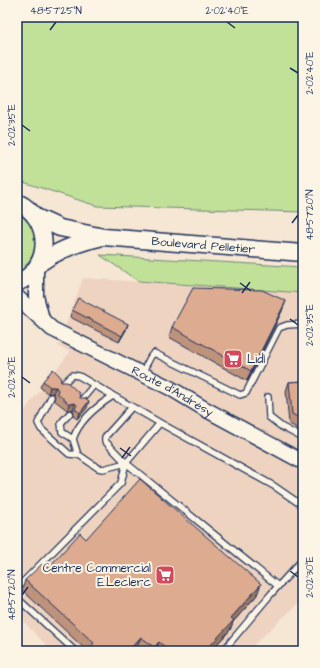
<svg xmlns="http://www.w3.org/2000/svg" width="320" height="668" viewBox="0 0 320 668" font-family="'Architects Daughter',sans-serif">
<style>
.built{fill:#eed4c0}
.green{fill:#c1e098;stroke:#6e887b}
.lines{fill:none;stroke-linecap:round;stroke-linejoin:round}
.service-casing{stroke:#1b2f5e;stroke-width:8}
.tertiary-casing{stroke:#1b2f5e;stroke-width:17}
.secondary-casing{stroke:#1b2f5e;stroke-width:19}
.service{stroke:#fcf5e5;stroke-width:5.5}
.tertiary{stroke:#fcf5e5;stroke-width:14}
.secondary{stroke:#fcf5e5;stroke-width:16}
.wall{fill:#be937c;stroke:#1b2f5e}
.shaded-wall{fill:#9b7865;stroke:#1b2f5e}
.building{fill:#ddab90;stroke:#1b2f5e}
.ticks{fill:none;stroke:#1b2f5e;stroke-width:1.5}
.labels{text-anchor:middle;stroke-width:4;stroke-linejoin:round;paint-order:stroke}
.street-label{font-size:12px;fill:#1b2f5e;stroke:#fcf5e5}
.poi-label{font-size:12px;fill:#1b2f5e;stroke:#fcf5e5;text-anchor:start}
.neatline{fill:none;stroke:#1b2f5e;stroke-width:1.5}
.ticks-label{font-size:10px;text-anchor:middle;fill:#1b2f5e}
</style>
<rect width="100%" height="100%" fill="#f6e6d4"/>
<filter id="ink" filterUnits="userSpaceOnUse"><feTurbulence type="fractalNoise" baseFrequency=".025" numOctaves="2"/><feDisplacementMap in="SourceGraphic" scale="8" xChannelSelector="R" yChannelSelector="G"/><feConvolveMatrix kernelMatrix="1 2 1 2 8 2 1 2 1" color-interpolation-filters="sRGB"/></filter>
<g filter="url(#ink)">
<!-- built -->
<path class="built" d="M 83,278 L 303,293 L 303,599 L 247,651 L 52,651 L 17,615 L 17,420 L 70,352 L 58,346 Z"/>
<!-- green -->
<path class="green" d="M 17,17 L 303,17 L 303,212 L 97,206 L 17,180 Z
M 17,212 C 44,226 39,258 17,274 Z
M 100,255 L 303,267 L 303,293 L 138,281 Z"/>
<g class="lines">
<!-- service casing -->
<g class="service-casing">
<path id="service" d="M 142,373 L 151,356 L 154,353 L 240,395 L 246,393 L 279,328 L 287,325 L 303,324
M 61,386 L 72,375 L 79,376 L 160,423
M 51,397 L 38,423 L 41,429 L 69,454 L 79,455 L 98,468 L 103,469 L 126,463 L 160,423 L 274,486 L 303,506
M 268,397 L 269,417 L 282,427 L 303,438
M 80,402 L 94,385
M 132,407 L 105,437 L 105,441 L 126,463 L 278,586
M 70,413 L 61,423 L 62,432 L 73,439 L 78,455
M 73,439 C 79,421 97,406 113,396
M 17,588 L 121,483 L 126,463
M 17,598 L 75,651
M 223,651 L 271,594 L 303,559"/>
</g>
<!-- tertiary casing -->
<g class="tertiary-casing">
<g id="tertiary">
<path d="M 36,268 L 36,296 L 42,319"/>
<path id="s1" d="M 17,297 L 52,329 L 170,388 L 205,409 L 303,462"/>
</g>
</g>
<!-- secondary casing -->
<g class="secondary-casing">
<g id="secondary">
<path d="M 17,202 C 52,218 53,268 17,283"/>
<path id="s2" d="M 36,217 L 60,228 L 104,237 L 303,253"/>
<path d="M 40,263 C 58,250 77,243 99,238"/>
</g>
</g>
<!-- service -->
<use href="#service" class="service"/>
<!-- tertiary -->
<use href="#tertiary" class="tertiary"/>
<!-- secondary -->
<use href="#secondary" class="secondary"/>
</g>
<!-- wall -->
<path class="wall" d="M 72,310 L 128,324 L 126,330 L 119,342 L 70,317 Z
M 282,311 L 247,381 L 169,337 L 172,327 Z
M 43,381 L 61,382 L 80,398 L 87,408 L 77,419 L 73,416 L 74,412 L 73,410 L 67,410 L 54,400 L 55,396 L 53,393 L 48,394 L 40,387 Z
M 303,381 L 303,431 L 289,424 L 286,391 L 289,382 Z
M 86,539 L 257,595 L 233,622 L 230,630 L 211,651 L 142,651 L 137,647 L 134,651 L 87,651 L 22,590 L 25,580 L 48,568 Z"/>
<!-- shaded-wall -->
<path class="shaded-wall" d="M 286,301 L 282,311 L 247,381 L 251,371 Z
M 128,324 L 126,330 L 119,342 Z
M 50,387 L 56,387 L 53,393 L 48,394 Z
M 89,401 L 87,408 L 77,419 L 80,413 Z
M 75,403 L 73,410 L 67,410 L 69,404 Z
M 261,584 L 257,595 L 233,622 L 230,630 L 211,651 L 205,651 L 231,618 Z
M 141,637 L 137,647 L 134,651 L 128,651 Z
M 159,642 L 156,651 L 153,651 L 154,647 Z"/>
<!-- building -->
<path class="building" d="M 193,288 L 262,290 L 286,301 L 251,371 L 172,327 Z
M 78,298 L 128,324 L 122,336 L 72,310 Z
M 53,369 L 60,376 L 61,382 L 67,382 L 79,393 L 80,398 L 85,398 L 89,401 L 80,413 L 75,409 L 77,405 L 75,403 L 69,404 L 57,393 L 58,390 L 56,387 L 50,387 L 43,381 Z
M 303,381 L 303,420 L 292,414 L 289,382 Z
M 140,479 L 261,584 L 231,618 L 234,620 L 205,651 L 170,651 L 159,642 L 154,647 L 141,637 L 128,651 L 92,651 L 89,649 L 94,643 L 25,580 L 42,564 L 48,568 L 80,533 L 86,539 Z"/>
</g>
<!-- ticks -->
<path class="ticks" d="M 227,22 L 235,28M 50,30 L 56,22M 290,68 L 298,73M 22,125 L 30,131M 292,223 L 298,215M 240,283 L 251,291M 242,293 L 250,282M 290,319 L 298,325M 22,377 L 30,383M 120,448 L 131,456M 122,458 L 130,447M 290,571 L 298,577M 22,595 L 28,587"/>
<!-- icons -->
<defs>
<g id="supermarket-square" transform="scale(1)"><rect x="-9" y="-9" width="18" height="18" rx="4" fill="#d1495b" stroke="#fcf5e5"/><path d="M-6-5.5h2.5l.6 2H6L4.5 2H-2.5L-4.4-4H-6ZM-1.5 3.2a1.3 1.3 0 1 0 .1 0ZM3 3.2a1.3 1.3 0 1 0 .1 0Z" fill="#fff"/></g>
</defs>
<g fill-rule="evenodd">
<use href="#supermarket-square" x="233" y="359"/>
<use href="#supermarket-square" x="165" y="575"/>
</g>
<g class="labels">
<!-- street labels -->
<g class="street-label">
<text dy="4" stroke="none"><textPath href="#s2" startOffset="171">Boulevard Pelletier</textPath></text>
<text dy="4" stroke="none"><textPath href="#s1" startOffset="183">Route d'Andrésy</textPath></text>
</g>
<!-- poi labels -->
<g class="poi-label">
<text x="247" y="363">Lidl</text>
<text x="151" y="572" text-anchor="end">Centre Commercial<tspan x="151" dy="14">E.Leclerc</tspan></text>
</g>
</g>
<!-- margin -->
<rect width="320" height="668" fill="none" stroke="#fcf5e5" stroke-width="44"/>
<rect x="22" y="22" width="276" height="624" class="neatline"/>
<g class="ticks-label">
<text x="56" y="14">48°57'25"N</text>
<text x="227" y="14">2°02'40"E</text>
<text transform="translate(309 73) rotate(-90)" y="4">2°02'40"E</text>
<text transform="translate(11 125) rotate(-90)" y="4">2°02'35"E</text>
<text transform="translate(309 215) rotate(-90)" y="4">48°57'20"N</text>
<text transform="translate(309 325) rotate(-90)" y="4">2°02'35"E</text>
<text transform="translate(11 377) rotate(-90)" y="4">2°02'30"E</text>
<text transform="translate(309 577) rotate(-90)" y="4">2°02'30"E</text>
<text transform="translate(11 595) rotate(-90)" y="4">48°57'20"N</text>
</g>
</svg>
